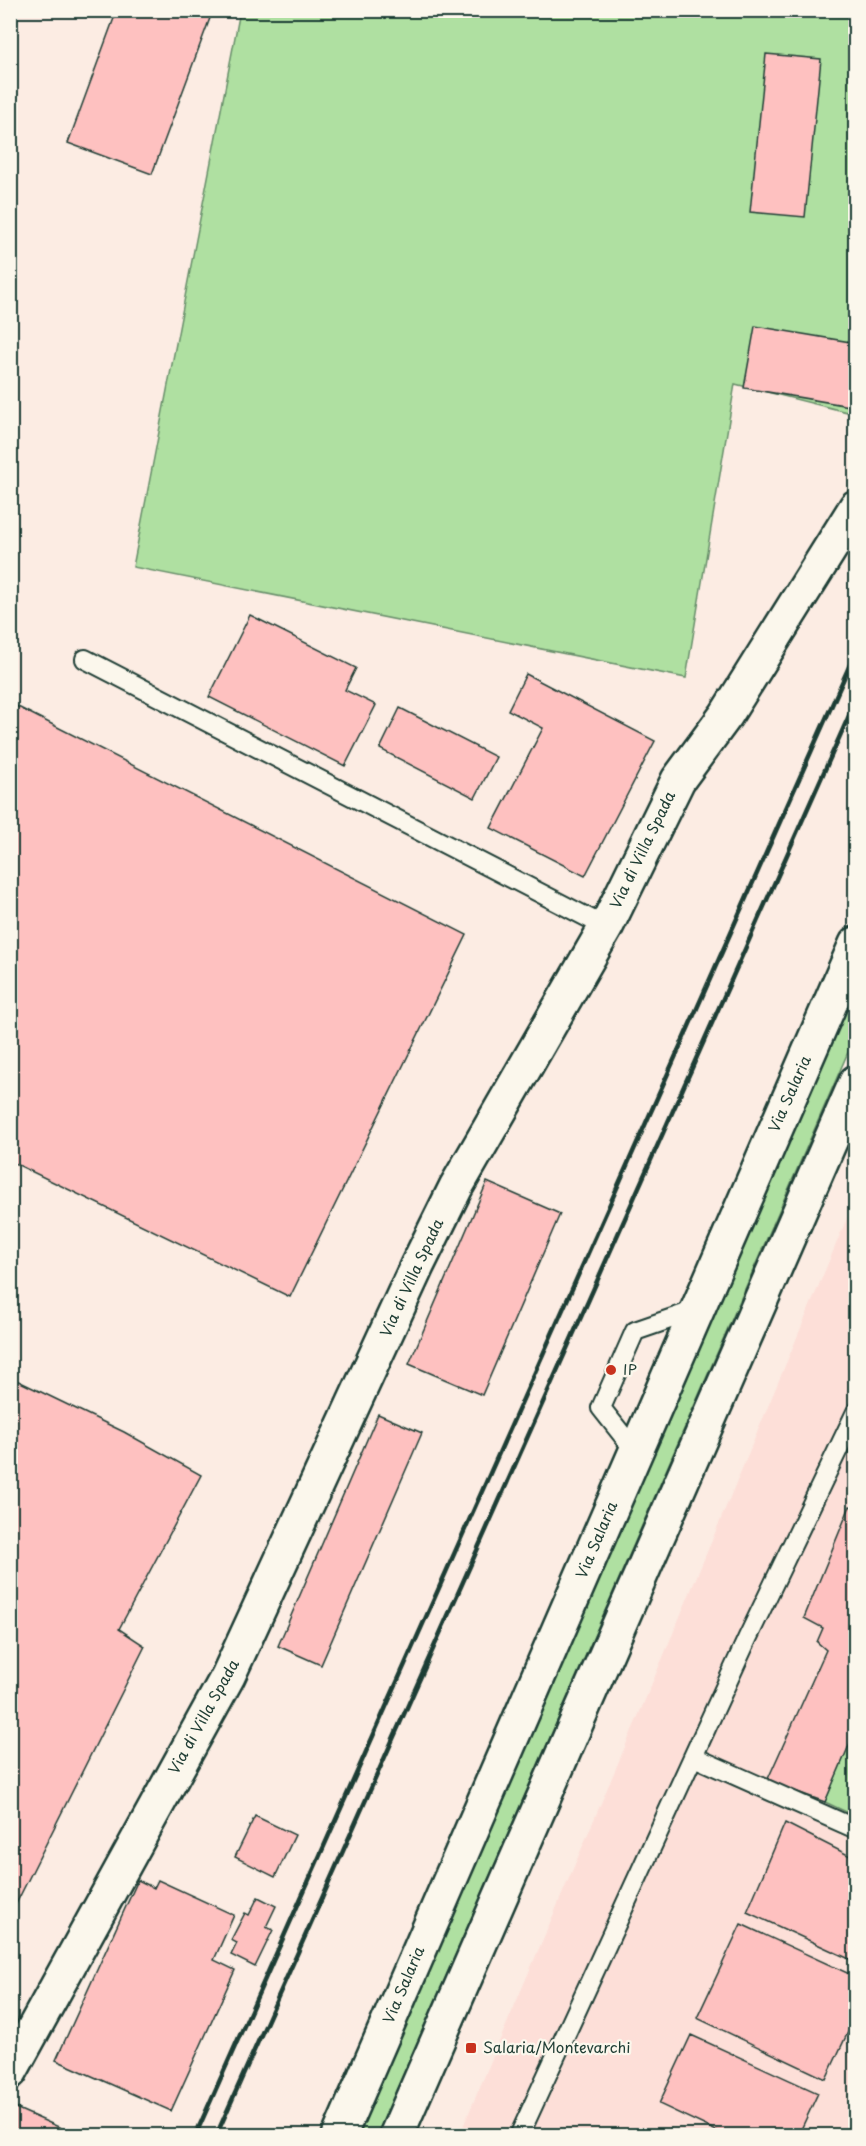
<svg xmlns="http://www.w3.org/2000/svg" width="866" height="2146" viewBox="0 0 866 2146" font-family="'Playpen Sans',sans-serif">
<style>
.built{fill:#fddfd8}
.green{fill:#afe0a1;stroke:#678e6a;stroke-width:1.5}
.building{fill:#fec1c0;stroke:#1f3d34;stroke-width:1.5}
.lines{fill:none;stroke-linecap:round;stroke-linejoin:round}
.lane-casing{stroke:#1f3d34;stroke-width:22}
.street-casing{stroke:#1f3d34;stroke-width:38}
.primary-casing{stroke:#1f3d34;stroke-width:38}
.lane{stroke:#fbf7ec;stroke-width:18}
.street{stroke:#fbf7ec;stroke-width:33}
.primary{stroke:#fbf7ec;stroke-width:33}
.rail{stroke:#1f3d34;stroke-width:4.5}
.poi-dot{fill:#c8321e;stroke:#fbf7ec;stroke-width:2}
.labels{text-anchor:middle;stroke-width:4.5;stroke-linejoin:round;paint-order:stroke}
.street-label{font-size:15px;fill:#1f3d34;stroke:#fbf7ec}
.poi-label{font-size:15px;fill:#1f3d34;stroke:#fbf7ec;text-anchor:start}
</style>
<rect width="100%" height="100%" fill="#fcece3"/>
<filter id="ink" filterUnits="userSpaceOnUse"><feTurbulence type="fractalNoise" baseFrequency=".0167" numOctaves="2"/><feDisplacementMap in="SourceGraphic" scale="12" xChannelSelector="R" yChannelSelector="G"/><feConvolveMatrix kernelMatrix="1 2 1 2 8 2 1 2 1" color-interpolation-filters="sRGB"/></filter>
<g filter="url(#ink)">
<!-- built -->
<path class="built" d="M 855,1199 L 855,2135 L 459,2136 L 645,1700 Z"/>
<!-- green -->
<path class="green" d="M 240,11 L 855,11 L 855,414 L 735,384 L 686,678 L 133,567 Z
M 855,985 L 855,1036 L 377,2135 L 356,2136 Z
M 855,1729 L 855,1816 L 825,1802 Z"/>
<!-- building -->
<path class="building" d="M 117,10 L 213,10 L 152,174 L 68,143 Z
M 766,54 L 821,59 L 805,217 L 750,212 Z
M 755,326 L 856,343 L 856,407 L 744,388 Z
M 250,615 L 356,668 L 345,690 L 376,705 L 345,766 L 209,697 Z
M 526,674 L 655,741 L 585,876 L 491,828 L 543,728 L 508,710 Z
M 10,703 L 467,935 L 290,1297 L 10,1161 Z
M 400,708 L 496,757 L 475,798 L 380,749 Z
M 487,1182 L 560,1214 L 482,1395 L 409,1364 Z
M 10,1377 L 124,1432 L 201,1475 L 119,1629 L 145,1646 L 10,1916 Z
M 378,1414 L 422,1433 L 321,1665 L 278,1646 Z
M 850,1506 L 856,1509 L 856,1729 L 825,1802 L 767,1781 L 826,1650 L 817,1642 L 823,1628 L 804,1618 Z
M 255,1816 L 295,1835 L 275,1877 L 235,1857 Z
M 785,1823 L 856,1859 L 856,1962 L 747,1912 Z
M 138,1880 L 154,1888 L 158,1880 L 234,1915 L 214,1960 L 235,1970 L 171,2111 L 56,2060 Z
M 258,1897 L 276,1906 L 266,1927 L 273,1930 L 255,1967 L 231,1955 L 237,1943 L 231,1940 L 245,1913 L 249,1915 Z
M 741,1924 L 856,1977 L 856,2015 L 826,2079 L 697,2018 Z
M 691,2035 L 818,2093 L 798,2136 L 727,2136 L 659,2104 Z
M 11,2106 L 79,2136 L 10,2136 Z"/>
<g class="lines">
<!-- lane casing -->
<g class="lane-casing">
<path id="lane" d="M 85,659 L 606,927
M 635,1451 L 601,1408 L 635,1331 L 696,1310
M 694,1757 L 856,1829
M 519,2136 L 748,1637 L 856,1412"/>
</g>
<!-- street casing -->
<g class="street-casing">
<path id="street" d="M 10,2072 L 228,1676 L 417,1266 L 456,1187 L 606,927 L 678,780 L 726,715 L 856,507"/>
</g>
<!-- primary casing -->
<g class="primary-casing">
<path id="primary" d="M 339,2136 L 856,944
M 396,2136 L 856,1082"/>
</g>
<!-- lane -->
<use href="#lane" class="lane"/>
<!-- street -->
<use href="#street" class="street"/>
<!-- primary -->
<use href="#primary" class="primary"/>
<!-- rail -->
<path class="rail" d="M 195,2136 L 856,651
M 216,2136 L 856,700"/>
</g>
</g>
<!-- markers -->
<g class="poi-dot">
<circle cx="611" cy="1370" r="6"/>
<rect x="465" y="2042" width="12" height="12" rx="3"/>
</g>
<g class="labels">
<!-- street labels -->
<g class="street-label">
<text transform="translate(643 850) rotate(-64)" y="5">Via di Villa Spada</text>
<text transform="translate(790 1094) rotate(-66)" y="5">Via Salaria</text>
<text transform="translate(412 1278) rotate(-65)" y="5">Via di Villa Spada</text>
<text transform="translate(597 1540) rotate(-67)" y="5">Via Salaria</text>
<text transform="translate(204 1717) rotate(-61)" y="5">Via di Villa Spada</text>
<text transform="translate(404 1985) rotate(-67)" y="5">Via Salaria</text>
</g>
<!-- poi labels -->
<g class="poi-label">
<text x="623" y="1375">IP</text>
<text x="483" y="2053">Salaria/Montevarchi</text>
</g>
</g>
<!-- margin -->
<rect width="866" height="2146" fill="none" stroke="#fbf7ec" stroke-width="36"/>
<rect x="18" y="18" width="830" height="2110" fill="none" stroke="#1f3d34" stroke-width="2" filter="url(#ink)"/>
</svg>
